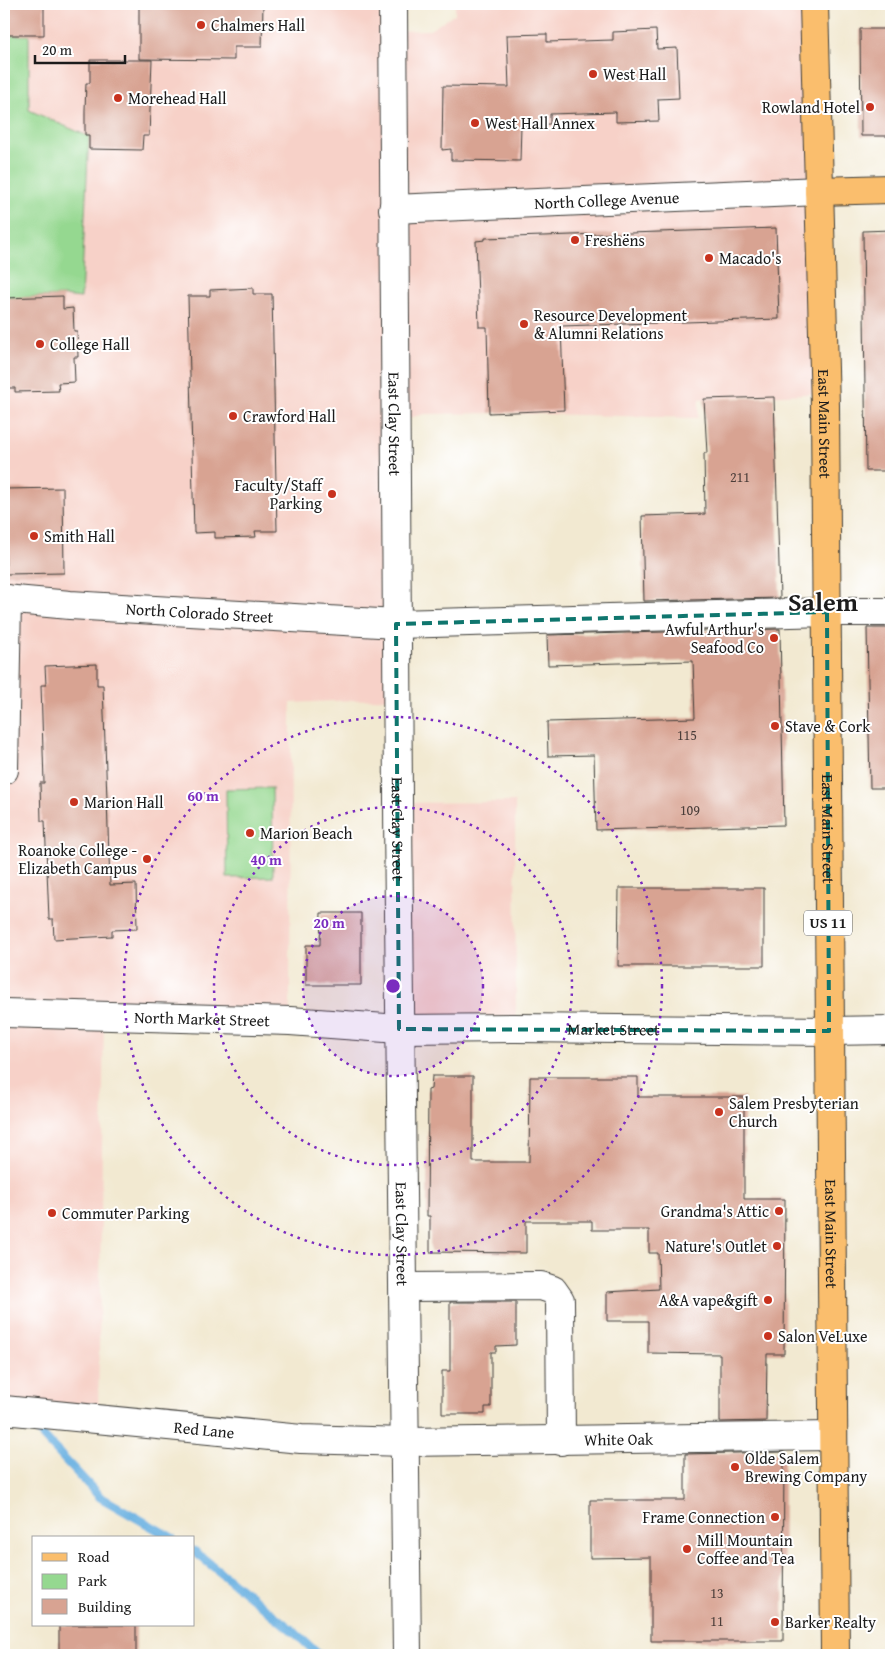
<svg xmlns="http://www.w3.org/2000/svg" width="895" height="1659" viewBox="0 0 895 1659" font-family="'Gentium Book Plus',serif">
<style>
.built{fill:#f7d1c8}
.green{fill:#95d890;stroke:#587a56}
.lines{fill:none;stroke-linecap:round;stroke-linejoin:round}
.stream{stroke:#6ab1e1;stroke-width:9}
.building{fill:#d8a392}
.minor-casing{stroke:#3c3b37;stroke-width:30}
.tertiary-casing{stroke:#3c3b37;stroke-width:30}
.primary-casing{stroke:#3c3b37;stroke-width:30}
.minor{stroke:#fff;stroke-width:28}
.tertiary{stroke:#fff;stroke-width:28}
.primary{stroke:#fabe6d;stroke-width:28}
.marked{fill:none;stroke:#0f766e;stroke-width:4;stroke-dasharray:10 6;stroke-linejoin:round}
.ring{fill:none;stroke:#7b2cbf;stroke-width:2.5;stroke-dasharray:2.5 5}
.poi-dot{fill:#c8321e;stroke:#fff;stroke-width:2}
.labels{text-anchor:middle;stroke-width:4;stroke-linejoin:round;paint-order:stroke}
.number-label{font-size:14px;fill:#4b3e3a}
.shield{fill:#fff;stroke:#606060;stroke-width:1}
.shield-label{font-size:15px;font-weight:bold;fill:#1c1c1c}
.poi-label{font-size:16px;fill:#1c1c1c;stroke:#fff;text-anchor:start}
.street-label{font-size:16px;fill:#1c1c1c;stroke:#fff}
.town-label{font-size:26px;font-weight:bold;fill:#1c1c1c;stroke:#fff}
.centre{fill:#7b2cbf;stroke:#fff;stroke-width:2.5}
.ring-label{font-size:15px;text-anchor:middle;font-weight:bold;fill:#7b2cbf;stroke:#fff;stroke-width:4;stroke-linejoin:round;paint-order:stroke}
</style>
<rect width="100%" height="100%" fill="#fff"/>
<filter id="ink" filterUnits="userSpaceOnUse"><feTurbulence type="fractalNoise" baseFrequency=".02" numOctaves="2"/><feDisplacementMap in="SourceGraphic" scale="10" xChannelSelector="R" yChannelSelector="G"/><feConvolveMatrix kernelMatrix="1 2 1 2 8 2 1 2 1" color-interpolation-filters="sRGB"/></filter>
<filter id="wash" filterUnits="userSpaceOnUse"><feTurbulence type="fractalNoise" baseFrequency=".0096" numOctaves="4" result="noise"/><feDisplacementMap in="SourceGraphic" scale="20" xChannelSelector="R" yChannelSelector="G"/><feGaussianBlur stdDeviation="1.12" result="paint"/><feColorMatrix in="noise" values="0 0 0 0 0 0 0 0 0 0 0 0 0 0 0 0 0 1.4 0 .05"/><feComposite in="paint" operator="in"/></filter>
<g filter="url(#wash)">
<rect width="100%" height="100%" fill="#f2e9d1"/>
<!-- built -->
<path class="built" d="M 4,4 L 393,4 L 393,31 L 430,30 L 455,14 L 455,4 L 814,4 L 825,393 L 699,399 L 698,418 L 502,413 L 425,414 L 395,421 L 397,698 L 291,703 L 290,1021 L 104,1016 L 98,1419 L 4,1410 Z
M 515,802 L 516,1028 L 399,1029 L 398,803 Z"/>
<!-- green -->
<path class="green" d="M 4,35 L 29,35 L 29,110 L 85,135 L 89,135 L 81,298 L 63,296 L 4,298 Z
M 272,788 L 273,877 L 227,878 L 226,789 Z"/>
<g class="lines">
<!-- stream -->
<path class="stream" d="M 38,1431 L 100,1497 L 172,1538
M 194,1551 L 293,1631 L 319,1655"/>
</g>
<g id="blocks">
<!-- building -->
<path class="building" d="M 4,4 L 44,4 L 44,35 L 4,35 Z
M 139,4 L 263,4 L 262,47 L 234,47 L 234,60 L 139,59 Z
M 860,29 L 891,29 L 891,136 L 861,136 Z
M 656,30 L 657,49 L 677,48 L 679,98 L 658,99 L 659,121 L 616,122 L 616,112 L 550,114 L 550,124 L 521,125 L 520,161 L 451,160 L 451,149 L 442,150 L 443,86 L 509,87 L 507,35 L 547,34 L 547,42 L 613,40 L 613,32 Z
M 90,60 L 152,60 L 149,136 L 143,136 L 142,150 L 89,149 L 89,135 L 85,135 L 85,110 L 86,83 L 90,83 Z
M 776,228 L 779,319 L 561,326 L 564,410 L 489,413 L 487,327 L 479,327 L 476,241 L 485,240 L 485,238 Z
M 891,230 L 891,471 L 866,471 L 863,231 Z
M 253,288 L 253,294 L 272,294 L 277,531 L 255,531 L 256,537 L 215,538 L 215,532 L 194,533 L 188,296 L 210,296 L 210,290 Z
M 63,296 L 63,309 L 73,308 L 74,331 L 77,331 L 78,357 L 74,357 L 75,382 L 58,383 L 59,391 L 15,392 L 15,388 L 4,388 L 4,298 Z
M 774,397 L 780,598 L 644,601 L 642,516 L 705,514 L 704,453 L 707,453 L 704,399 Z
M 63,488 L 64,573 L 6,574 L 4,489 Z
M 867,628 L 891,628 L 891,788 L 870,788 Z
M 780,629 L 784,825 L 596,830 L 594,755 L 548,756 L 547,722 L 695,718 L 693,661 L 548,665 L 547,635 Z
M 97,664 L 97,685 L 103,685 L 110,885 L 136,884 L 137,929 L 112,930 L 112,936 L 54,939 L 53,919 L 49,919 L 45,821 L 41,821 L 40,783 L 44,783 L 41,685 L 46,685 L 45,666 Z
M 619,888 L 764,888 L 764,966 L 618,966 Z
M 321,913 L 361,913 L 361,985 L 306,985 L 306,945 L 320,945 Z
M 432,1076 L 473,1076 L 473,1162 L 529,1162 L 530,1077 L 638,1077 L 638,1097 L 744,1097 L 744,1199 L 785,1199 L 784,1354 L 767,1354 L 766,1421 L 720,1422 L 720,1354 L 648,1353 L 648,1321 L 607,1321 L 607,1292 L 659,1289 L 658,1253 L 649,1253 L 649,1230 L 592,1230 L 592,1221 L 526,1221 L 526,1253 L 430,1252 L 430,1216 L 427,1216 L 428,1090 L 431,1089 Z
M 450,1302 L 516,1302 L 516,1345 L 496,1346 L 496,1352 L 491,1352 L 491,1407 L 485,1407 L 485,1414 L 442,1414 L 442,1371 L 450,1371 Z
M 784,1452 L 783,1641 L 651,1641 L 651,1557 L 590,1558 L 590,1500 L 685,1500 L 685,1454 Z
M 59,1625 L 136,1625 L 136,1655 L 59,1655 Z"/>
</g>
</g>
<g filter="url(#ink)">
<use href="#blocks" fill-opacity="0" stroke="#3c3b37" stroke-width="1"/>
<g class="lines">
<!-- minor casing -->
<g class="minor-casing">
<g id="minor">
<path id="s1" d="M 393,4 C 394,554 401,1105 407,1655"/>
<path id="s2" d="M 393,209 L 819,191"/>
<path id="s3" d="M 4,599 L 70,605 L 396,624 L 827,612 L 891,612"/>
<path d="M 4,770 L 7,599"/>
<path id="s4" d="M 4,1013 L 290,1021 L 399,1029 L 516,1028 L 829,1031"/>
<path d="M 404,1287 L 541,1286 L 553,1290 L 560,1300 L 561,1441"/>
<path id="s5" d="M 4,1410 L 301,1439 L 405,1442 L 833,1436"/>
</g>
</g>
<!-- tertiary casing -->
<g class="tertiary-casing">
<path id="tertiary" d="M 829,1031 L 891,1030"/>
</g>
<!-- primary casing -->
<g class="primary-casing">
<g id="primary">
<path id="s6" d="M 814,4 L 825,406 L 835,1655"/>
<path d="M 819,191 L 891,189"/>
</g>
</g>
<!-- minor -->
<use href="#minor" class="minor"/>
<!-- tertiary -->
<use href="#tertiary" class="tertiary"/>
<!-- primary -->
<use href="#primary" class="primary"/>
</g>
</g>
<!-- marked area -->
<path class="marked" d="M 827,612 L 829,1031 L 399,1029 L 396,624 Z"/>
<!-- distance rings -->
<circle cx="393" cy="986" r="90" fill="#7b2cbf" fill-opacity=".12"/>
<g class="ring">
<circle cx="393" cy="986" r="90"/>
<circle cx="393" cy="986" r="179"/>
<circle cx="393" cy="986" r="269"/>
</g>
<!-- markers -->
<g class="poi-dot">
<circle cx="201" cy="25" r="5"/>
<circle cx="593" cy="74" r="5"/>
<circle cx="118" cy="98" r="5"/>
<circle cx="870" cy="107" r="5"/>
<circle cx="475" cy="123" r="5"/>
<circle cx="575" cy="240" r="5"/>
<circle cx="709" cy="258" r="5"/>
<circle cx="524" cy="324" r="5"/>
<circle cx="40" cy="344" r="5"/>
<circle cx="233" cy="416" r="5"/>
<circle cx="332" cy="494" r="5"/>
<circle cx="34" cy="536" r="5"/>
<circle cx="774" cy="638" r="5"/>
<circle cx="775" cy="726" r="5"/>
<circle cx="74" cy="802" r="5"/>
<circle cx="250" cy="833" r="5"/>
<circle cx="147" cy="859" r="5"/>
<circle cx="719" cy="1112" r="5"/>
<circle cx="779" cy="1211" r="5"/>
<circle cx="52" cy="1213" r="5"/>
<circle cx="777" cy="1246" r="5"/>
<circle cx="768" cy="1300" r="5"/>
<circle cx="768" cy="1336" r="5"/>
<circle cx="735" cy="1467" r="5"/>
<circle cx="775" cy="1517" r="5"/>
<circle cx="687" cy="1549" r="5"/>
<circle cx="775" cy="1622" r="5"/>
</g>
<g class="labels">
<!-- number labels -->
<g class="number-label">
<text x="740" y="482">211</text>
<text x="687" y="740">115</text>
<text x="690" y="815">109</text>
<text x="717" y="1598">13</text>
<text x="717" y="1626">11</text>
</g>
<!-- shield labels -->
<rect class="shield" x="804" y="910.5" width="48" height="25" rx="4"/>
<g class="shield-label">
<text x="828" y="928">US 11</text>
</g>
<!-- poi labels -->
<g class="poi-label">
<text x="211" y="31">Chalmers Hall</text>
<text x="603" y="80">West Hall</text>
<text x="128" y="104">Morehead Hall</text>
<text x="860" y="113" text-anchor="end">Rowland Hotel</text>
<text x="485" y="129">West Hall Annex</text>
<text x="585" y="246">Freshëns</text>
<text x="719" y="264">Macado's</text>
<text x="534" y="321">Resource Development<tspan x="534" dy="18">&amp; Alumni Relations</tspan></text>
<text x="50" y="350">College Hall</text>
<text x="243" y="422">Crawford Hall</text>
<text x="322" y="491" text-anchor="end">Faculty/Staff<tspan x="322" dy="18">Parking</tspan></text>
<text x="44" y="542">Smith Hall</text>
<text x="764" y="635" text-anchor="end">Awful Arthur's<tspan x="764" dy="18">Seafood Co</tspan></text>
<text x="785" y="732">Stave &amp; Cork</text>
<text x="84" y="808">Marion Hall</text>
<text x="260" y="839">Marion Beach</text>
<text x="137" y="856" text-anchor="end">Roanoke College -<tspan x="137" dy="18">Elizabeth Campus</tspan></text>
<text x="729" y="1109">Salem Presbyterian<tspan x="729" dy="18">Church</tspan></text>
<text x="769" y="1217" text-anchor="end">Grandma's Attic</text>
<text x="62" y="1219">Commuter Parking</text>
<text x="767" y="1252" text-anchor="end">Nature's Outlet</text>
<text x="758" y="1306" text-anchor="end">A&amp;A vape&amp;gift</text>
<text x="778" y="1342">Salon VeLuxe</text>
<text x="745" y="1464">Olde Salem<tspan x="745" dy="18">Brewing Company</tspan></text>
<text x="765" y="1523" text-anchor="end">Frame Connection</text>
<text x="697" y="1546">Mill Mountain<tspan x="697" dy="18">Coffee and Tea</tspan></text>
<text x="785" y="1628">Barker Realty</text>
</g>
<!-- street labels -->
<g class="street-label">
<text dy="6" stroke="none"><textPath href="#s2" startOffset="214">North College Avenue</textPath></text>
<text dy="6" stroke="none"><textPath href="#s6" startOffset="420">East Main Street</textPath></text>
<text dy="6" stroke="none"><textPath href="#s1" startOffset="420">East Clay Street</textPath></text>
<text dy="6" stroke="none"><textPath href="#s3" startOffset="196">North Colorado Street</textPath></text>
<text dy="6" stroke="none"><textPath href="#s6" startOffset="825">East Main Street</textPath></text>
<text dy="6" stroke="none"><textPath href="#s1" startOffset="825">East Clay Street</textPath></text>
<text dy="6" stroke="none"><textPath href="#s4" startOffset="198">North Market Street</textPath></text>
<text dy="6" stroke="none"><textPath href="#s4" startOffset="610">Market Street</textPath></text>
<text dy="6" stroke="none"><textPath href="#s1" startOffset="1230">East Clay Street</textPath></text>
<text dy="6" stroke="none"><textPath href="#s6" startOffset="1230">East Main Street</textPath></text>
<text dy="6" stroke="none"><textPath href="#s5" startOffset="201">Red Lane</textPath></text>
<text dy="6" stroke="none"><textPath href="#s5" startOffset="616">White Oak</textPath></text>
</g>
<!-- town labels -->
<g class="town-label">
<text x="823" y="611">Salem</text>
</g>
</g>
<circle cx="393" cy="986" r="8" class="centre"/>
<g class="ring-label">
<text x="203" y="801">60 m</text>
<text x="266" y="865">40 m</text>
<text x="329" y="928">20 m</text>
</g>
<!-- margin -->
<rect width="895" height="1659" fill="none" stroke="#fff" stroke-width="20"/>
<!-- legend -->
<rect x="32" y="1536" width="162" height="90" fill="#ffffff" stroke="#a4a4a4"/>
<rect x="42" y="1553" width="25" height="8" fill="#fabe6d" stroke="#a4a4a4"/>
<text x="78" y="1562" font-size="15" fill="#1c1c1c">Road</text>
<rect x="42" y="1574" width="25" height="15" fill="#95d890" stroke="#a4a4a4"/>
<text x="78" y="1586" font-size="15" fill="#1c1c1c">Park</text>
<rect x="42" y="1599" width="25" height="15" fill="#d8a392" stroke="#a4a4a4"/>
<text x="78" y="1612" font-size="15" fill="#1c1c1c">Building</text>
<!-- scale -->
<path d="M35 55v8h90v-8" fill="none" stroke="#1c1c1c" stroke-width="2.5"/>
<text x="42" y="55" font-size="15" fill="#1c1c1c" stroke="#ffffff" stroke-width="4" paint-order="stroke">20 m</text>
</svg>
